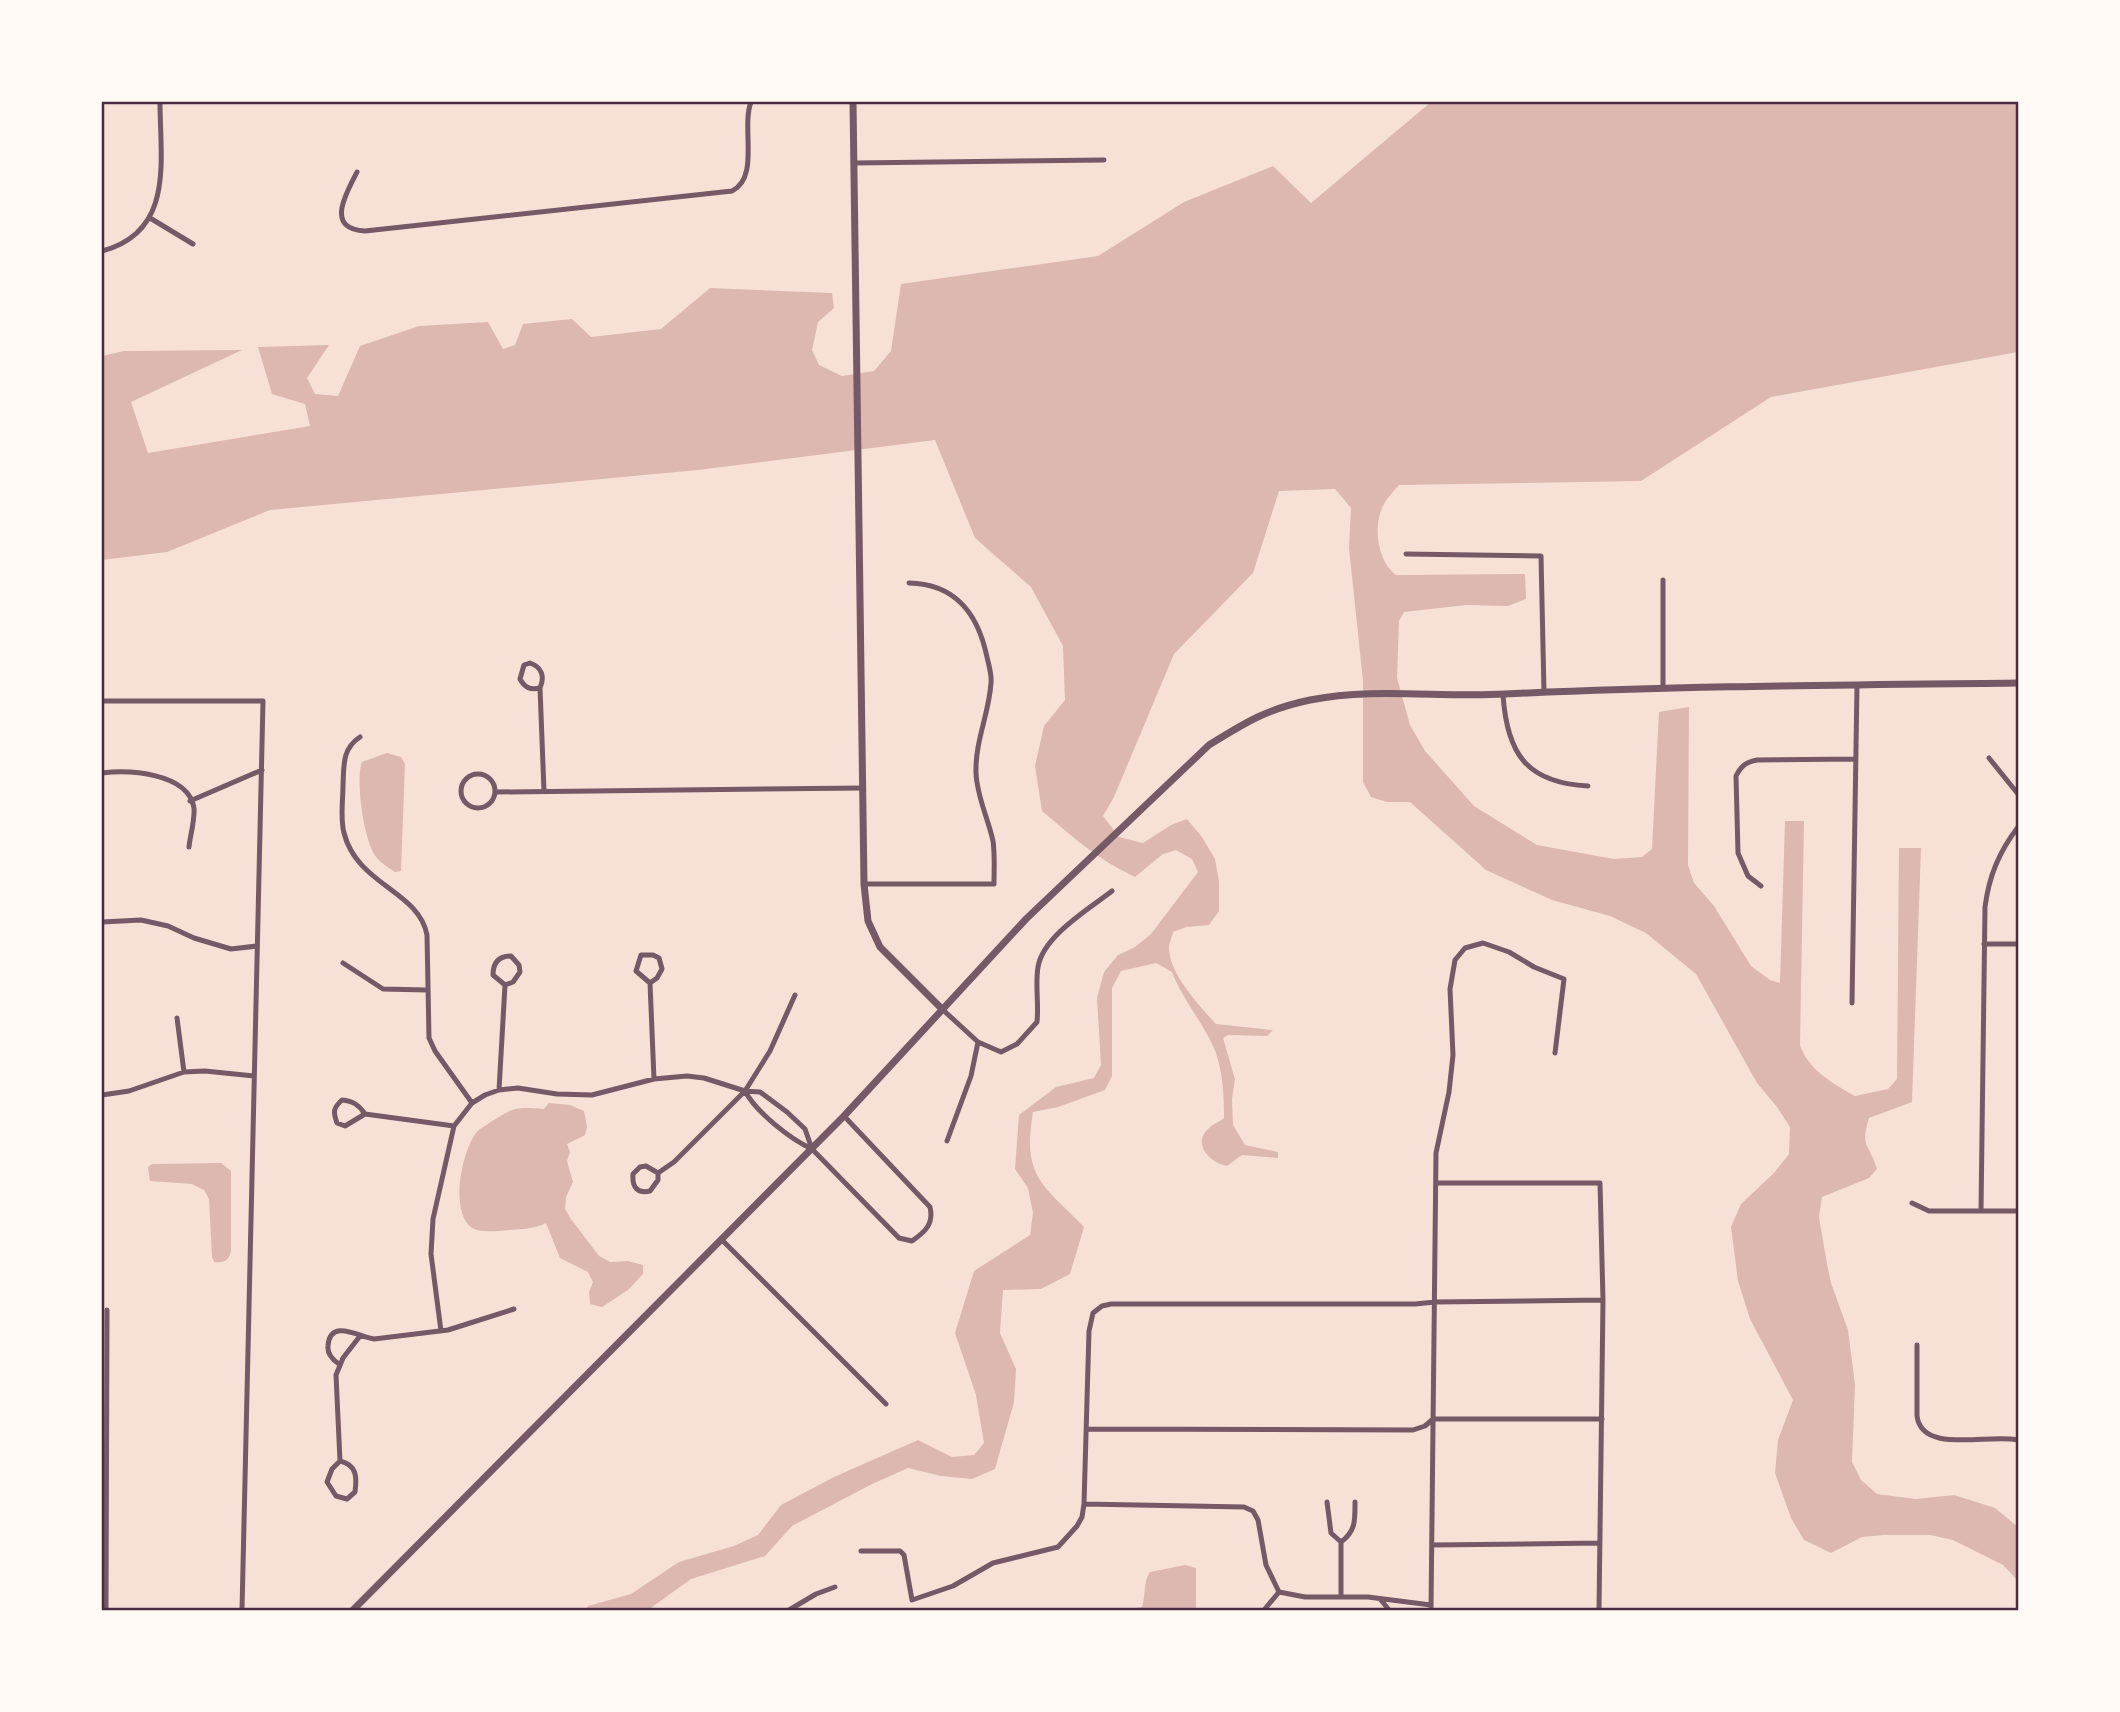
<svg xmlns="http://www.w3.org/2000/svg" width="2120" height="1712" viewBox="0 0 2120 1712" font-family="Manrope,sans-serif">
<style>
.water{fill:#dcb8b0}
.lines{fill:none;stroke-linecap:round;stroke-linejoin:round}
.minor{stroke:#755966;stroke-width:5}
.tertiary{stroke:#755966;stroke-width:7}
.neatline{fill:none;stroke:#4a2c40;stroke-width:2.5}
</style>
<rect width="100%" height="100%" fill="#f7e1d7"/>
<!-- water -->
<path class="water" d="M 1431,102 L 2018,102 L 2018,352 L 1771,397 L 1641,481 L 1399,485 C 1393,492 1386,499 1382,508 C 1373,528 1378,562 1396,575 L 1525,574 L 1526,599 L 1508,606 L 1466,605 L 1404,612 L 1399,621 L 1397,678 L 1410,725 L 1425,751 L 1474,806 L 1537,845 L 1614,859 L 1642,857 L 1652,849 L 1659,712 L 1689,707 L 1688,865 L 1694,883 L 1714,906 L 1751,966 L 1770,980 L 1780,983 L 1785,821 L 1804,821 L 1800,1045 C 1808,1070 1834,1084 1855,1096 L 1888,1089 L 1897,1079 L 1899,848 L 1921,848 L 1912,1102 L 1869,1118 C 1860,1149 1869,1142 1877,1169 L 1869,1178 L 1822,1197 L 1819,1217 L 1827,1264 L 1831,1283 L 1848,1330 L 1855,1385 L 1852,1462 L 1861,1480 L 1877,1494 L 1916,1499 L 1954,1495 L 1995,1508 L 2018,1527 L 2018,1581 L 2003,1565 L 1953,1540 L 1930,1535 L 1884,1535 L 1862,1537 L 1831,1553 L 1804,1540 L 1791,1518 L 1775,1473 L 1778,1440 L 1793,1400 L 1750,1319 L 1738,1281 L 1731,1227 L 1741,1204 L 1774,1173 L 1789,1154 L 1790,1127 L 1777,1107 L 1757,1083 L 1696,974 L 1646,933 L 1610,916 L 1552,900 L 1486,870 L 1410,802 L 1387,802 L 1371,797 L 1363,782 L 1363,681 L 1349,548 L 1351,508 L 1335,489 L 1279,491 L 1253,573 L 1174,654 L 1114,797 L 1103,816 L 1119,837 L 1143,843 L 1171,825 L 1187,819 L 1202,837 L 1215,859 L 1219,882 L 1219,911 L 1209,925 L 1186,927 L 1173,932 C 1172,937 1169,943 1169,948 C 1169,974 1200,1006 1216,1024 L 1273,1030 L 1267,1036 L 1228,1035 L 1223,1038 L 1235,1079 L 1232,1099 L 1233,1125 L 1245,1145 L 1278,1152 L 1278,1158 L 1242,1155 L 1227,1166 C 1210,1163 1191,1144 1209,1128 C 1213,1124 1219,1122 1224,1118 C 1224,1095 1223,1075 1216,1053 C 1206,1026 1183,1001 1172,972 L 1156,963 L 1121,971 L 1112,988 L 1112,1076 L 1105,1090 L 1058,1107 L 1033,1112 C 1022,1177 1042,1184 1084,1227 L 1070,1274 L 1041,1289 L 1003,1290 L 1000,1333 L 1016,1369 L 1014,1402 L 995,1469 L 972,1479 L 941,1476 L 908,1468 L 872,1484 L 792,1526 L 765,1556 L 691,1579 L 648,1610 L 585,1610 L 588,1606 L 631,1594 L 679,1562 L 734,1546 L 758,1535 L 781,1505 L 834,1477 L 918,1440 L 952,1457 L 974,1455 L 984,1443 L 976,1395 L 955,1333 L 974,1271 L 1030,1235 L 1033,1213 L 1028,1188 L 1015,1169 L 1019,1115 L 1056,1087 L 1094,1078 L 1101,1065 L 1097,998 L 1104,972 L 1118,955 L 1135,947 L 1151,934 L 1198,872 L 1192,859 L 1176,850 L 1163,854 L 1135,877 C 1100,861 1071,836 1042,811 L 1035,766 L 1044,726 L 1065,700 L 1063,646 L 1031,587 L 975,538 L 935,440 L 698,470 L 270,510 L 167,552 L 102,560 L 102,356 L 124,351 L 242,350 L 131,402 L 148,453 L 310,426 L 305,404 L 272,394 L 258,347 L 329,345 L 307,378 L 315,394 L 338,396 L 360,346 L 419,326 L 488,322 L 503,349 L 515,345 L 523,324 L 572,319 L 591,337 L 661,329 L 710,288 L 832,293 L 834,308 L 818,322 L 812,350 L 819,365 L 842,376 L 874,371 L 891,351 L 901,284 L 1098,256 L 1184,202 L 1273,166 L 1311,203 Z
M 387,753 L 401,757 L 405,764 L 401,871 L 395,872 C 389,868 382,864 377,858 C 364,844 355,779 362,762 Z
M 549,1103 L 570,1105 L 584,1111 L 587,1127 L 585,1135 L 567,1144 L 570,1152 L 567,1161 L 573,1182 L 566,1197 L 565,1209 L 571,1219 L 599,1256 L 610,1262 L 628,1261 L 643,1265 L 643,1274 L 628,1290 L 602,1307 L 590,1304 L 589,1292 L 593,1282 L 588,1272 L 560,1258 L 546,1223 C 535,1229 521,1229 509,1230 C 499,1231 481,1233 472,1228 C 449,1212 462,1151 476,1133 C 479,1129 485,1126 489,1123 C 514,1107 515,1107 544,1109 Z
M 221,1163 L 231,1171 L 231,1249 C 230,1260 225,1263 214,1262 L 212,1257 L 209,1199 L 204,1190 L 192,1184 L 150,1181 L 148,1167 L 152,1164 Z
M 1185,1565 L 1196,1568 L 1196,1610 L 1124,1610 L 1142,1607 C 1146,1595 1143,1582 1150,1572 Z"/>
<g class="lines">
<!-- minor -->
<path class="minor" d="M 854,163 L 1104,160
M 357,172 C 347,192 324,229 365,231 L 732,191 C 760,177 741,128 751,102
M 150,218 L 193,244
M 102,251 C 175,232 160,160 160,102
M 1406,554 L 1541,556 L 1544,692
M 530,663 C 542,667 545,677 540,688 C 530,690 525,688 520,679 L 524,665 Z
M 1663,687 L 1663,580
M 540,688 L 544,791
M 1503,695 C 1507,753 1526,783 1588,786
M 102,701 L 263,701 L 242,1610
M 360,737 C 342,749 344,765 343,785 C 343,800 340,818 344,833 C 357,885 419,891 427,935 L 429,1038 L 435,1051 L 472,1103
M 1989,758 L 2018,794
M 102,773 C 128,770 188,772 194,808 C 195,820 190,836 189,847
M461 791a17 17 0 1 1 34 0a17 17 0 1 1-34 0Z
M 497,792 L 863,788
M 190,801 L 262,770
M 864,884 L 994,884 C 994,869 995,855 993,841 C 988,818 977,797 976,773 C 975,741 989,714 991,683 C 992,675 989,666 987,657 C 978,614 956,584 909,583
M 1761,886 L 1748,876 L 1738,853 L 1736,776 C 1741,766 1746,762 1757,760 L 1856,759
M 102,922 L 141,920 L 168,926 L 194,938 L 231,949 L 257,946
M 1984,944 L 2018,944
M 343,963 L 383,989 L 427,990
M 650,983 L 636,971 L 641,955 L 653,955 L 659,958 L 662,969 L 657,978 L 650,983 L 654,1079
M 1852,1003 L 1857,685
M 942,1009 L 978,1042 L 1001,1052 L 1017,1044 L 1037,1022 C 1039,1004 1035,985 1038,967 C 1043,936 1089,909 1112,891
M 177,1018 L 184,1072
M 499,1090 L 505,985 L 513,982 L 520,972 L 519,965 L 511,956 C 499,956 493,962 493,975 L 505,985
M 745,1091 C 756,1112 790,1139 812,1149 L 899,1238 L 912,1241 C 925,1232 934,1224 930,1207 L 844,1116
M 102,1095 L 129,1091 L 184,1072 L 205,1071 L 254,1076
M 365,1114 C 359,1105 353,1101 342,1100 C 333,1108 333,1112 337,1123 L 345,1126 L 365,1114 L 454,1126
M 947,1141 L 971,1076 L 978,1042
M 658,1173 L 658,1180 L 650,1191 C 637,1194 632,1187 633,1174 L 640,1167 L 646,1166 L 658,1173 L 674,1162 L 745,1091 L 770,1051 L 795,995
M 1436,1183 L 1600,1183 L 1603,1300 L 1599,1610
M 1912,1203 L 1929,1211 L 2018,1211
M 1981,1211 L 1985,907 C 1989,876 1999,852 2018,827
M 722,1240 L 886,1404
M 441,1331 L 431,1254 L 433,1219 L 454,1126 L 472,1103 L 485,1095 L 499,1090 L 518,1088 L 557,1094 L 592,1095 L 654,1079 L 687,1076 L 704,1078 L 745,1091 L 760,1092 L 787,1112 L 805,1129 L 812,1149
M 1917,1345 L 1917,1416 C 1922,1455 1990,1433 2018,1440
M 339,1364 C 333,1360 327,1354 328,1346 C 330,1317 361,1338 374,1339 L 448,1330 L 514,1309
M 1087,1429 L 1413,1430 L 1425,1426 L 1433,1419 L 1602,1419
M 340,1461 L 332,1469 L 327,1482 L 336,1496 L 347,1499 L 355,1492 C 357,1477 357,1465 340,1461 L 336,1375 L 343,1358 L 360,1336
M 1327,1502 L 1331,1533 L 1341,1542 L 1341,1597
M 1084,1504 L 1244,1507 L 1253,1511 L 1258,1520 L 1266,1565 L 1279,1592
M 1341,1542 C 1356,1531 1355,1520 1355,1502
M 1432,1545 L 1600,1543
M 861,1551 L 900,1551 L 904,1555 L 912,1600 L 953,1586 L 993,1563 L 1058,1547 L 1077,1526 L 1082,1517 L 1084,1504 L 1089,1331 L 1093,1313 L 1102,1306 L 1111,1304 L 1415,1304 L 1435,1302 L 1603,1300
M 1279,1592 L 1305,1597 L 1368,1597 L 1431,1605
M 1381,1600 L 1389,1610
M 106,1610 L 107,1310
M 789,1610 L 816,1594 L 835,1587
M 1264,1610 L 1279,1592
M 1431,1610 L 1436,1153 L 1449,1092 L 1453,1055 L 1450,989 L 1455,960 L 1465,948 L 1483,943 L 1509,952 L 1534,967 L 1564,979 L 1555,1053"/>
<!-- tertiary -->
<path class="tertiary" d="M 853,102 L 864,884 L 868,921 L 880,947 L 942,1009
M 353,1610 L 844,1116 L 1026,919 L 1209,745 C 1246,722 1267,709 1310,700 C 1374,687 1441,698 1505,694 C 1676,686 1847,685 2018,683"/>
</g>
<!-- border -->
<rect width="2120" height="1712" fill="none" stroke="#fffaf5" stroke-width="206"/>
<rect x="103" y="103" width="1914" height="1506" class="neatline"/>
</svg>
